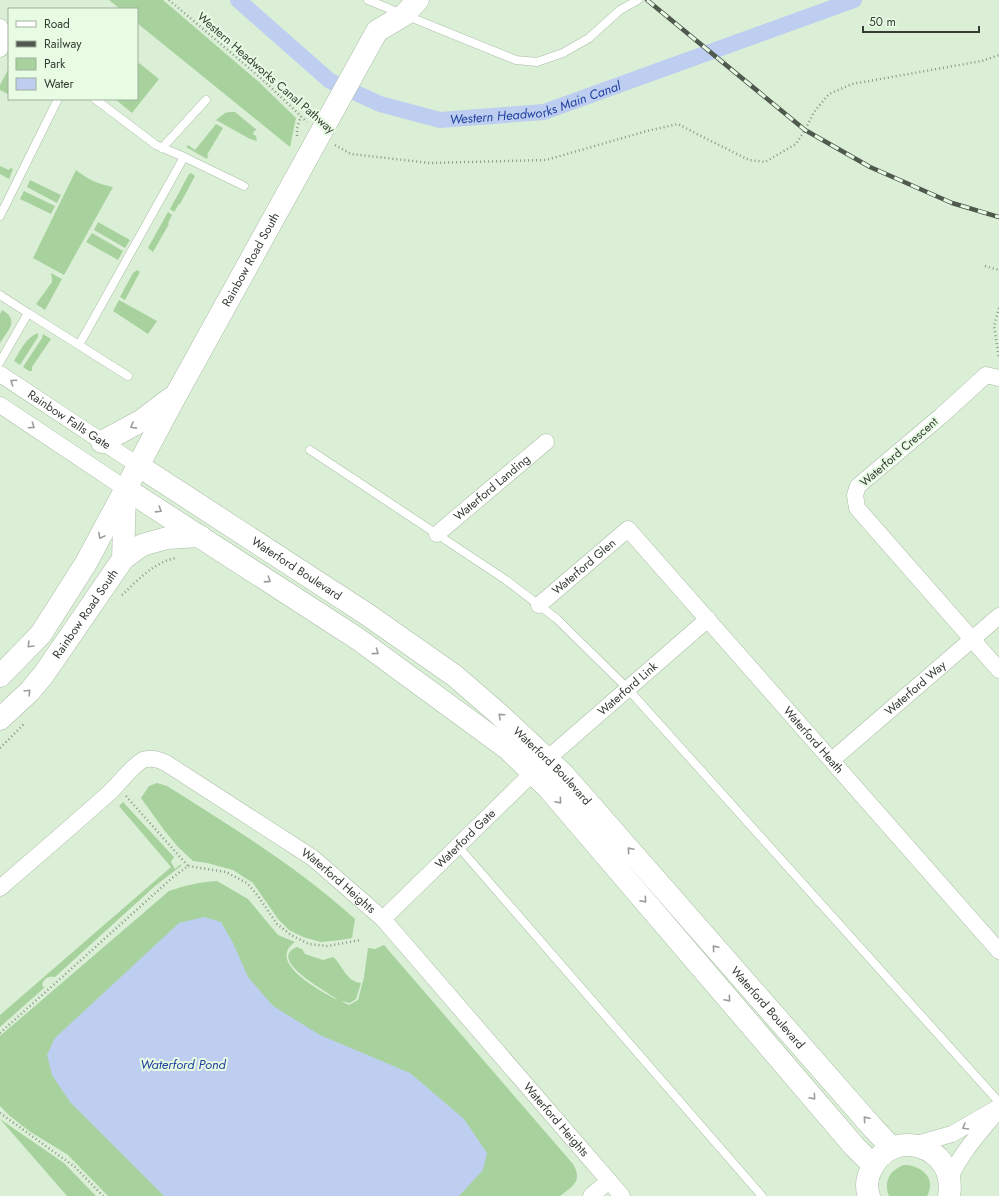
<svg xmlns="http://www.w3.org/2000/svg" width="999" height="1196" viewBox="0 0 999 1196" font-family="Jost,sans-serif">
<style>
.green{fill:#a7d29d}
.water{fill:#becef0}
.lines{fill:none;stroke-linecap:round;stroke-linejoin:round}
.canal{stroke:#becef0;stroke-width:16}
.lane-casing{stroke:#aabda6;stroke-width:9}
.street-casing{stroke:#aabda6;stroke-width:17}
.secondary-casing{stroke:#aabda6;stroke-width:23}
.path{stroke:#8a9887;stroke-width:2.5;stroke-dasharray:1 3;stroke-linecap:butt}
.lane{stroke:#fff;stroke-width:8}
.street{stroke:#fff;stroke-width:16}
.secondary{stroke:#fff;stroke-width:22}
.rail-casing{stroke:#4f594e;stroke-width:4.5}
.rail{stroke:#e8fce4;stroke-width:3;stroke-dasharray:9;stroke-linecap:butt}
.oneway{stroke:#9a9e99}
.labels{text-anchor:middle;stroke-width:4;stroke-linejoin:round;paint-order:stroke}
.street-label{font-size:12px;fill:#343c33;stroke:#e8fce4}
.water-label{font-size:13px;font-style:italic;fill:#20419f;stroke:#e8fce4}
</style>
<rect width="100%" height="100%" fill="#dbefd7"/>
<!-- green -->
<path class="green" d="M 109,0 L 163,0 L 259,82 L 296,118 L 290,147 L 137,23 L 137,9 L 120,9 Z
M 139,63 L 159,79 L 132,113 L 115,99 L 137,99 L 137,66 Z
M 8,70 L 9,70 L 8,94 L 0,90 L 0,85 Z
M 230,112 L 235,112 L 257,130 L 254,131 L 253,134 L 256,136 L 257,141 L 250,139 L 216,120 L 225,113 Z
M 216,124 L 223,128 L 207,155 L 208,156 L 207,159 L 186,147 L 188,145 L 195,150 Z
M 0,166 L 9,170 L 10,168 L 13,169 L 9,179 L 0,174 Z
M 76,170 C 89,180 98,184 113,187 L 64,275 L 33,258 Z
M 191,173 L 195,176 L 180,204 L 179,204 L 174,212 L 170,209 L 189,174 Z
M 30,180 L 61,195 L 57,203 L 27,187 Z
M 24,191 L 55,206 L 51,214 L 20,199 Z
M 168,212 L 172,215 L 168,223 L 169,224 L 153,252 L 148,248 L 149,246 Z
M 98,222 L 130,240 L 125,248 L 94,230 Z
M 92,233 L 123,251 L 118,260 L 86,242 Z
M 137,270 L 140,272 L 125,300 L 120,297 L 133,273 Z
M 51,273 L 62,279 L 45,310 L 36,304 L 52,282 L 52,279 Z
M 119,300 L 157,321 L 148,334 L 113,311 Z
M 2,310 C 20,320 8,330 0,343 L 0,314 Z
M 38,333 L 38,337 L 20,365 L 14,361 C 20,351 26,337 38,333 Z
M 43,334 L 51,339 L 32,367 L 32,371 L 29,371 L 23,367 L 42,338 Z
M 157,783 L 167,786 C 232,827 298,867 355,919 L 352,938 L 341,940 L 321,942 L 303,937 L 289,930 L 278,919 L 253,883 L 233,870 L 207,863 L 193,861 L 178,847 L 164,830 L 141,798 L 149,786 Z
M 123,802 L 174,857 L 171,862 L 175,869 L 181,864 L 181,866 L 155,886 L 55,977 C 48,976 45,978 42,984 L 44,988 L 0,1027 L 0,1015 L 171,867 L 119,806 Z
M 217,881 L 248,899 L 278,935 L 295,942 C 292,944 288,948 287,952 C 281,970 325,994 338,1000 C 330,993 265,960 297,947 L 302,949 L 305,954 L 323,960 L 333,957 C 343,965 345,981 361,983 L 356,999 L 350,1003 L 341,1001 L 349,1005 L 358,1000 L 364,977 L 368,948 L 375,949 L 384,945 L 573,1164 C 583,1181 573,1186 560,1196 L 108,1196 L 68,1155 L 29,1131 L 10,1116 L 0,1106 L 0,1036 L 169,891 C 186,885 200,882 217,881 Z
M 0,1119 L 64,1163 L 96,1196 L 67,1196 Z
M 904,1165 C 921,1165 937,1178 927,1196 L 889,1196 C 883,1181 890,1170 904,1165 Z"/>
<!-- water -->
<path class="water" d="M 204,917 L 221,922 L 233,943 L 248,977 L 273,1006 L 320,1035 L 410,1073 L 464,1119 L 487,1153 L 483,1170 L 460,1195 L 458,1196 L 164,1196 L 70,1102 L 52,1075 L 47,1055 L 55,1038 L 179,923 Z"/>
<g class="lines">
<!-- canal -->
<path class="canal" id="s1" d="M 238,0 L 330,81 L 380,104 L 440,120 L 544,112 L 854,0"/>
<!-- lane casing -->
<g class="lane-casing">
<path id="lane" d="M 368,0 L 516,60 L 537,62 L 563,53 L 589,38 L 620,10 L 638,0
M 95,99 L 156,145 L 184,157 L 244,186
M 162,148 L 206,100
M 0,216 L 58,99
M 0,295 L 28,313
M 79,345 L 184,157
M 0,362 L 28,313 L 128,376
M 310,450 L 506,580 L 557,619 L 627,688 L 999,1102
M 457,845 L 762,1196"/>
</g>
<!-- street casing -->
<g class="street-casing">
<g id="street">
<path d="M 0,27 C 6,34 3,41 0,49"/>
<path id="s2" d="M 0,374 L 139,466"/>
<path d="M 999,378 L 986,375 L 941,416 L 858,486 L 855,495 L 857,508 L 999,670"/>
<path d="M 0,405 L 126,489"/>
<path id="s3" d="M 437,534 L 546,442"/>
<path id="s4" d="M 539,605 L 628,529 L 999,951"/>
<path id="s5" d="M 832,760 L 999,616"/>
<path id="s6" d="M 0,888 C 36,857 72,826 108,794 C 117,786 134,764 143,760 C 151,757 158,759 166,763 L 313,858 L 383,919 L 622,1196"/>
<path id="s7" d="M 383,919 L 547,759 L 708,619"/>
<path d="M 913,1145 L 952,1134 L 999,1107"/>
<path d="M 950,1178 C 961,1153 978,1135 995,1114"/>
<path d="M 591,1196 L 609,1181"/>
</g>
</g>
<!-- secondary casing -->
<g class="secondary-casing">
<g id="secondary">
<path d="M 102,442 L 141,421 L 170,399"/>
<path id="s8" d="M 139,466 L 368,615 L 455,676 L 500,715 L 564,775 L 874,1129 L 892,1148"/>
<path d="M 126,489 L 358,639 L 508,749 L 549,789 L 854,1146 L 873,1165"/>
<path d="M 123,559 L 142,545 L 167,538 L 200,536"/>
<path id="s9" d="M 0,676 L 41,634 L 86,563 L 176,395 L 377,31 L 404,15 L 418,0"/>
<path id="s10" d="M 0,719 L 30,691 L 44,674 L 123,559 L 125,494"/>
<path d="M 869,1196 C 866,1188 867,1179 870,1172 C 889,1124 958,1145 949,1196"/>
</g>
</g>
<!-- path -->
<path class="path" d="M 169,0 L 262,79 L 307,122
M 297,136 L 297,128 L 301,116
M 335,145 L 351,154 L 430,163 L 546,160 L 647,131 L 678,124 L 699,135 L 749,160 L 765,162 L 796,144 L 805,130 L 814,112 L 829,94 L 852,84 L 982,61 L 999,55
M 985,266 L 999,270
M 999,308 L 994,326 L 999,358
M 122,595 C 138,580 154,562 176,558
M 0,748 L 24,724
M 126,796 L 188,866
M 0,1033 L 172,878 L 188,866 L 226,872 L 247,883 L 258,896 L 277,924 L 291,935 L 309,944 L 327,946 L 361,940
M 0,1113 L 75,1167 L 103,1196"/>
<!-- lane -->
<use href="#lane" class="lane"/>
<!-- street -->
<use href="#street" class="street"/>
<!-- secondary -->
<use href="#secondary" class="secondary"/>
<!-- rail casing -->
<g class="rail-casing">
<path id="rail" d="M 647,0 L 805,130 L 870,167 L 952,203 L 999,217"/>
</g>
<!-- rail -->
<use href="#rail" class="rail"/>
</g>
<!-- one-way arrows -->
<defs><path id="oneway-chevron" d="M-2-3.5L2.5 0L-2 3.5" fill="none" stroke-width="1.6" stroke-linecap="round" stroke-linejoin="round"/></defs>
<g class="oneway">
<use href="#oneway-chevron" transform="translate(13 382) rotate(-146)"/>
<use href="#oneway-chevron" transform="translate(32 426) rotate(34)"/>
<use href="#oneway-chevron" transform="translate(133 426) rotate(151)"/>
<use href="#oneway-chevron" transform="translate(159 510) rotate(32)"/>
<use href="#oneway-chevron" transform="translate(101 536) rotate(118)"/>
<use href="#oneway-chevron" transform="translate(268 580) rotate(33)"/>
<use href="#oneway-chevron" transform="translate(30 645) rotate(134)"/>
<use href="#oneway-chevron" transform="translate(376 652) rotate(36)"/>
<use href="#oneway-chevron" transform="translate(28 692) rotate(-46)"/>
<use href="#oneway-chevron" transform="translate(501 716) rotate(-138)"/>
<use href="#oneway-chevron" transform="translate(559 801) rotate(49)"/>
<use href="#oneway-chevron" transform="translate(630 850) rotate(-131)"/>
<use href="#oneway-chevron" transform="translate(644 900) rotate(49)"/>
<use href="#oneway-chevron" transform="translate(715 948) rotate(-131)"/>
<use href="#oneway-chevron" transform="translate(728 999) rotate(49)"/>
<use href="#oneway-chevron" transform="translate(813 1097) rotate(49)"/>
<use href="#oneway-chevron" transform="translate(866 1119) rotate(-131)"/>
<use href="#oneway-chevron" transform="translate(965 1127) rotate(150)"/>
</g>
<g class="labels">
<!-- street labels -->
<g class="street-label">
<text transform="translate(266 73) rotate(41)" y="4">Western Headworks Canal Pathway</text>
<text dy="4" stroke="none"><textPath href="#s9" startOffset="488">Rainbow Road South</textPath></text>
<text dy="4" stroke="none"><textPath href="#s2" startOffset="83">Rainbow Falls Gate</textPath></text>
<text transform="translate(899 452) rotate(-41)" y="4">Waterford Crescent</text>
<text dy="4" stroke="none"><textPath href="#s3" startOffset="72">Waterford Landing</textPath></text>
<text dy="4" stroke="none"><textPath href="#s4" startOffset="59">Waterford Glen</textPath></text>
<text dy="4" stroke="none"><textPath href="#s8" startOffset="188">Waterford Boulevard</textPath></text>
<text dy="4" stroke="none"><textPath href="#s10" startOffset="136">Rainbow Road South</textPath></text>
<text dy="4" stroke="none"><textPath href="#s7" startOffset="336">Waterford Link</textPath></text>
<text dy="4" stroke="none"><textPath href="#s5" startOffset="110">Waterford Way</textPath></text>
<text dy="4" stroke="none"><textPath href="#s4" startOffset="398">Waterford Heath</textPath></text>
<text dy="4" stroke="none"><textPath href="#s8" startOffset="512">Waterford Boulevard</textPath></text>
<text dy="4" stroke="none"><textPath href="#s7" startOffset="115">Waterford Gate</textPath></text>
<text dy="4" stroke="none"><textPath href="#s6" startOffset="425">Waterford Heights</textPath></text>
<text dy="4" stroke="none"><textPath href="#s8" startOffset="836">Waterford Boulevard</textPath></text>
<text dy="4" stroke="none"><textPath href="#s6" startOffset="749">Waterford Heights</textPath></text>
</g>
<!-- water labels -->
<g class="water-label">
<text dy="5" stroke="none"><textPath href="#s1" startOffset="337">Western Headworks Main Canal</textPath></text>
<text x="183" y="1069">Waterford Pond</text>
</g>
</g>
<!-- legend -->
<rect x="8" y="8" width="130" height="92" fill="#e8fce4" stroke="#a0af9d"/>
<rect x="16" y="21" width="20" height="6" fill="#ffffff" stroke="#a0af9d"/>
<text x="44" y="28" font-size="12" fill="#343c33">Road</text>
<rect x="16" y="41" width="20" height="6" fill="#4f594e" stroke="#a0af9d"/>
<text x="44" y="48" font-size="12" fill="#343c33">Railway</text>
<rect x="16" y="58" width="20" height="12" fill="#a7d29d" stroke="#a0af9d"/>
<text x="44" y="68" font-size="12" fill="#343c33">Park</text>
<rect x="16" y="78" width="20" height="12" fill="#becef0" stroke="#a0af9d"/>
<text x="44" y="88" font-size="12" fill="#343c33">Water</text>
<!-- scale -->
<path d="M863 26v6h116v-6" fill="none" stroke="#343c33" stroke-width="2"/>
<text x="869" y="26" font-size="12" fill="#343c33" stroke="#e8fce4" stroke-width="3" paint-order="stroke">50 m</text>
</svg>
